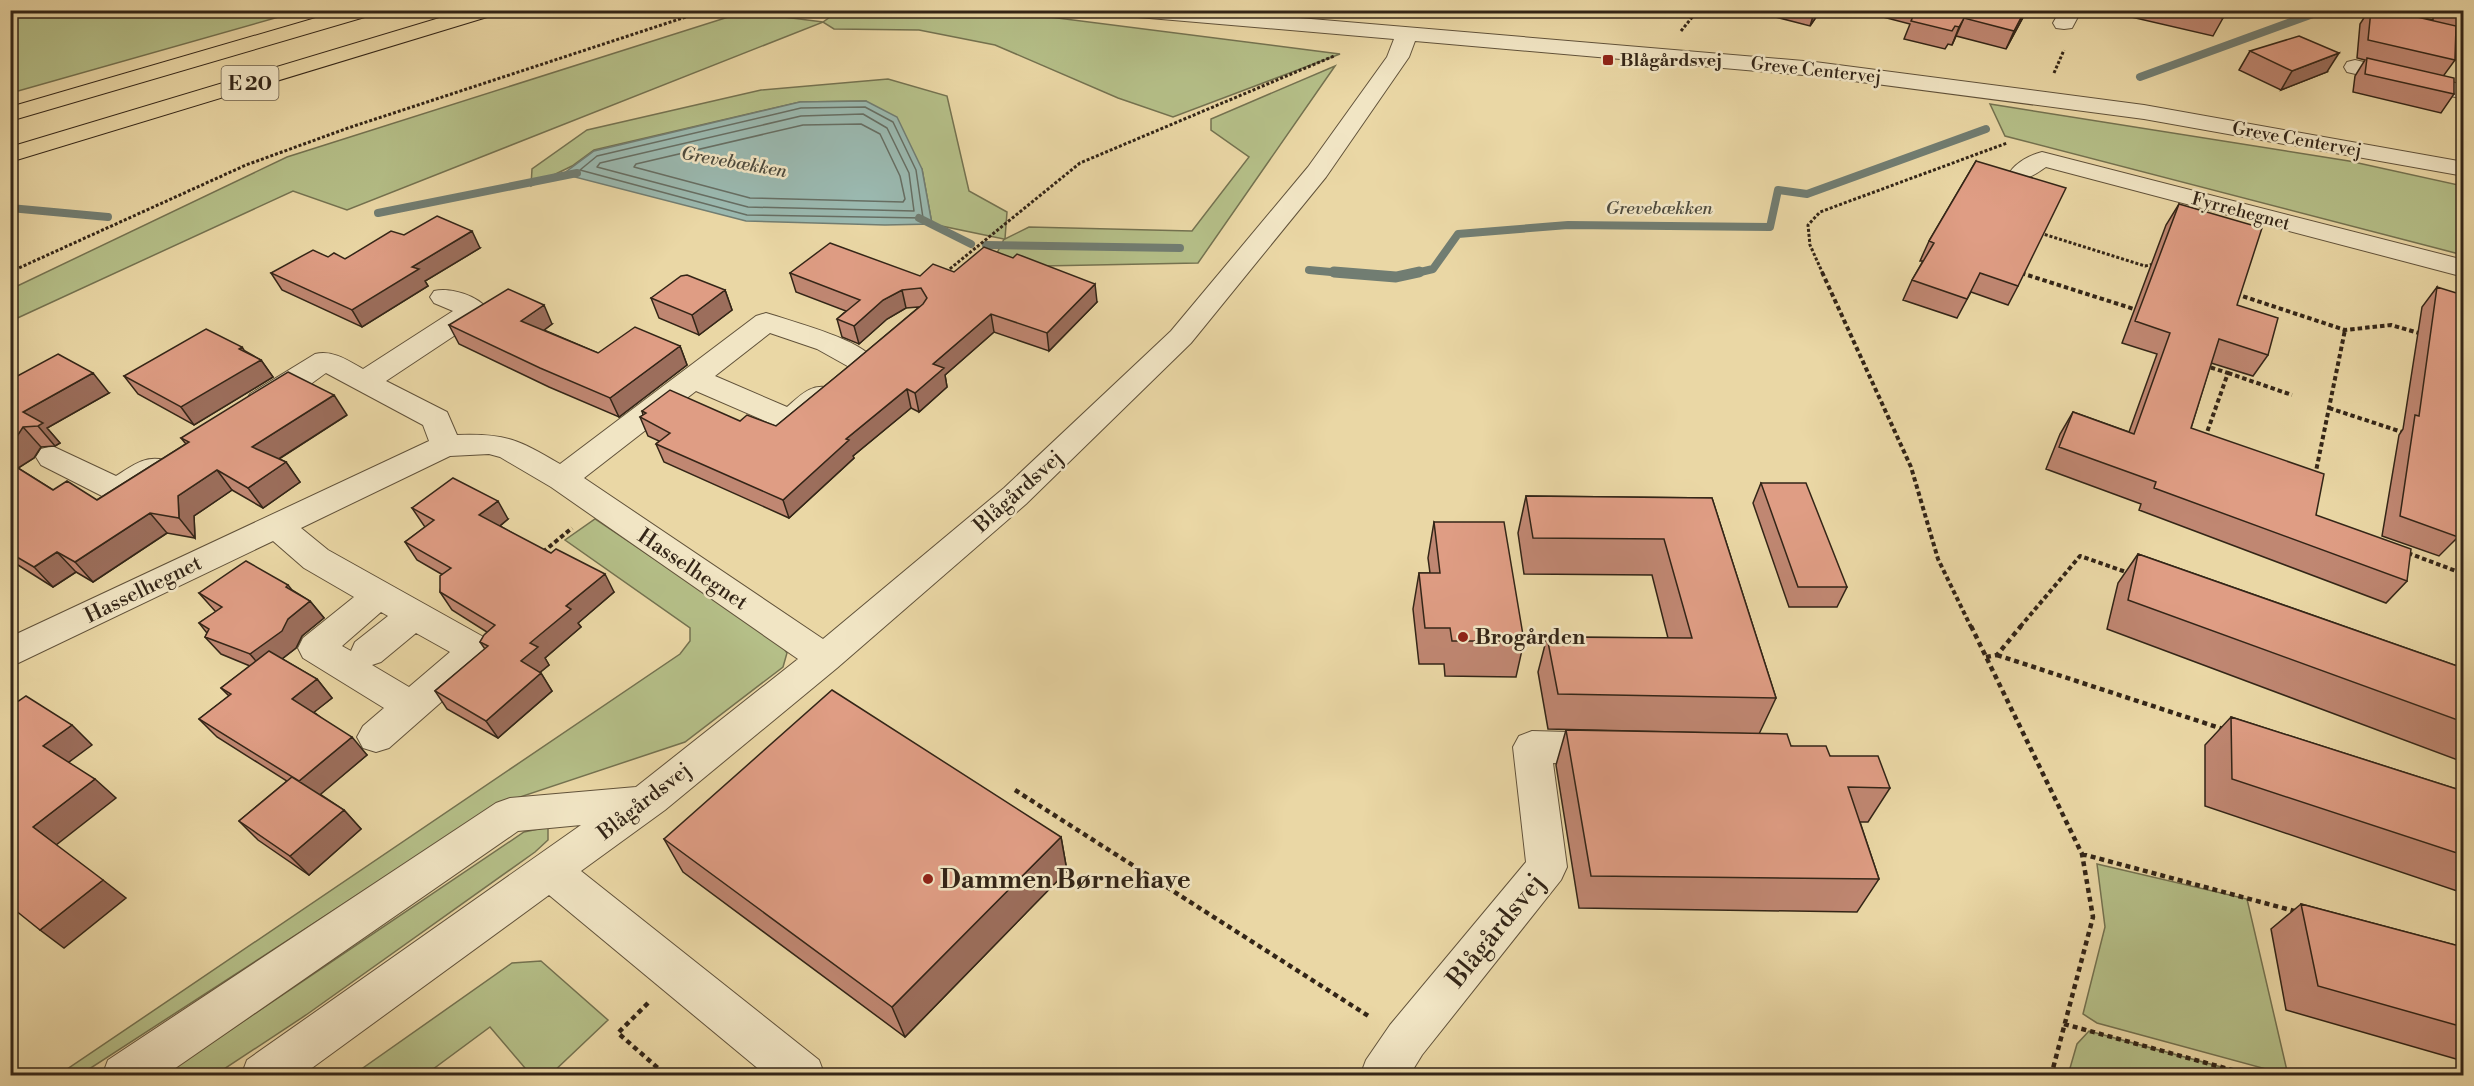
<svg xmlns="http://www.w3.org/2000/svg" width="2474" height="1086" viewBox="0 0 2474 1086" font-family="'Libre Bodoni',serif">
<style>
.green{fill:#b5bf88;stroke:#747250;stroke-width:1.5}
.water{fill:#9ab8af;stroke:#717d72;stroke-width:1.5}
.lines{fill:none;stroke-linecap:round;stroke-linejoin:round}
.shore{stroke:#666e63;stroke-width:1.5}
.stream-far1{stroke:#717d72;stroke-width:8}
.stream{stroke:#717d72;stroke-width:11}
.minor-casing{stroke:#61523a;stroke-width:2}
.highway-casing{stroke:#332517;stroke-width:2}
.path-far2{stroke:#332517;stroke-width:3;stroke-dasharray:3 2;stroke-linecap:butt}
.path-far1{stroke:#332517;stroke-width:4;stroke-dasharray:4.5 3;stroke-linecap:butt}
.path{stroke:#332517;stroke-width:4.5;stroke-dasharray:5 4;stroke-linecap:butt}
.minor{fill:#f1e5c4;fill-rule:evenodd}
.highway{fill:#ead7a5;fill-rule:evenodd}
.wall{fill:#c08772;stroke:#332517;stroke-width:1.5}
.shaded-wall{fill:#9c6e5c;stroke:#332517;stroke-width:1.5}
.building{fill:#df9d84;stroke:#332517;stroke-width:1.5}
.poi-dot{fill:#8f2418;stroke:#f1e5c4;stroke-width:2}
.labels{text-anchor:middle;stroke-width:5;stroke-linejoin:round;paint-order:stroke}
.far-poi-label{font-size:18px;font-weight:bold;fill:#332517;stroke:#f1e5c4;text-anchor:start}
.far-street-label{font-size:18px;fill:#332517;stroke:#f1e5c4}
.far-water-label{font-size:18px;font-style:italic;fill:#4d4a3d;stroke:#f1e5c4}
.shield{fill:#f1e5c4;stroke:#6c5f4b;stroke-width:1.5}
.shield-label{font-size:20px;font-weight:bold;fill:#332517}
.street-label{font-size:21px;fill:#332517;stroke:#f1e5c4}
.poi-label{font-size:21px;font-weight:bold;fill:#332517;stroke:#f1e5c4;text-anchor:start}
.near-poi-label{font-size:26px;font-weight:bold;fill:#332517;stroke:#f1e5c4;text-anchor:start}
.near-street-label{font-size:26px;fill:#332517;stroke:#f1e5c4}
</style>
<rect width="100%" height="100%" fill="#ead7a5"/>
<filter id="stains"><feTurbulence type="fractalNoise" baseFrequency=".00333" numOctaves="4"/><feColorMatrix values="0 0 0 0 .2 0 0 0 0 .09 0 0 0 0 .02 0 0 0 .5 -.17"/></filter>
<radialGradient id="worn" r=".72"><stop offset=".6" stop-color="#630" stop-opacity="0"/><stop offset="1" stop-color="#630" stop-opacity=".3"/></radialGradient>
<!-- green -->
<path class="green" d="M 11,10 L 300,10 L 300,11 L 11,93 Z
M 840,10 L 1002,11 L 1340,54 L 1173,117 L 1118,98 L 995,45 L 919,30 L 834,29 L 823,22 L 347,210 L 293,191 L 11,321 L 11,289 L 287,157 L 744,12 L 823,22 Z
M 1335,66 L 1198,263 L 1041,266 L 995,257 L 1004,239 L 932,224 L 922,169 L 866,101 L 800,102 L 594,150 L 572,166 L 531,186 L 532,169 L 587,130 L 761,90 L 888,79 L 947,96 L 969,191 L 1007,212 L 1005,239 L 1029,227 L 1192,231 L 1249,157 L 1211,130 L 1211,119 Z
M 1990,104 L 2349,161 L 2463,186 L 2463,255 L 2005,136 Z
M 595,519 L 780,643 L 787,653 L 783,667 L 685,742 L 496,805 L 80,1075 L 57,1076 L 680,654 L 690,641 L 690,628 L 565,540 Z
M 548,827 L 548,840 L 535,852 L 306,1015 L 215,1075 L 162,1076 L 524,832 Z
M 2097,864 L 2247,899 L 2288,1075 L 2097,1023 L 2083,1014 L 2105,927 Z
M 541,961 L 608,1020 L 550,1075 L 531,1075 L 490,1027 L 425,1075 L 353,1075 L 512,963 Z
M 2089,1031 L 2247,1074 L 2248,1075 L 2068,1075 L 2077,1044 Z"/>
<!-- water -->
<path class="water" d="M 866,101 L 897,117 L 922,169 L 932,224 L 885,225 L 746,221 L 563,174 L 594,151 L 800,102 Z"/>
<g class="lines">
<!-- shore -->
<path class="shore" d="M 865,107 L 893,122 L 916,170 L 923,218 L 747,215 L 580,170 L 597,156 L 801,108 Z
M 863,114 L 887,128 L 909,173 L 914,211 L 748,207 L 597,167 L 600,163 L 801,116 Z
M 861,124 L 880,134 L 900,176 L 905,199 L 903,202 L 750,198 L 634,167 L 636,164 L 803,125 Z"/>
<!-- stream-far1 -->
<path class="stream-far1" d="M 2140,77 L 2324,10
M 10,208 L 108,217
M 378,213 L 577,173
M 919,218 L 971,244
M 986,245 L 1180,248
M 1309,270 L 1353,274
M 1412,274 L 1433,269 L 1458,234 L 1568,225 L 1770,227 L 1778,190 L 1807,194 L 1986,129"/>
<!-- stream -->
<path class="stream" d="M 1334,272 L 1396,277 L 1419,272"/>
<!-- minor casing -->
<g class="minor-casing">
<path id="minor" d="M 1116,10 L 1206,10 L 1815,62 L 2144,105 L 2464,162 L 2464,176 L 2144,119 L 1815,76 L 1415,41 L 1409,57 L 1326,177 L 1191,343 L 1026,504 L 837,668 L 665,810 L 581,871 L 819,1060 L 825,1076 L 767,1076 L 549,895 L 301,1076 L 241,1076 L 247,1060 L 581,825 L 518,831 L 164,1076 L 102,1076 L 108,1060 L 496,803 L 510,798 L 636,787 L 798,659 L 551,487 L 500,457 L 489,454 L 450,456 L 301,528 L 328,550 L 489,640 L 494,650 L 489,660 L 389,748 L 376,752 L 363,748 L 357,737 L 363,726 L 384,708 L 303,658 L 298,648 L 303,638 L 354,597 L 304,568 L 273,541 L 10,667 L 10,637 L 429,441 L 423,425 L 326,373 C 305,387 276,415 250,408 L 246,401 L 250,394 L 315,354 C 333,350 347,360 363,369 L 453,311 L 434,303 L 430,297 L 434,291 C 450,287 479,296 488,310 L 484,316 L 386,381 L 447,412 L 457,435 C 506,433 519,440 560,464 L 756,316 L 766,313 L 776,316 C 800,324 862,340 875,361 L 871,368 L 861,370 L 851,368 L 817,349 L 770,333 L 715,376 L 787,407 C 801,395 811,383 830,388 L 835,395 C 824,413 801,433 779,427 L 696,391 L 584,478 L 823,639 L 1004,488 L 1171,331 L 1308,167 L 1387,57 L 1394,39 L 1126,16 L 1119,14 ZM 381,612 L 388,616 L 355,642 L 351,651 L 342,646 ZM 416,633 L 450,652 L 409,687 L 372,665 L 381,662 Z
M 2048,10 L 2078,10 L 2080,13 L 2072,28 L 2064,29 L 2056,28 L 2053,23 L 2057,16 L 2051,14 Z
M 2355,60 L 2464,85 L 2464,99 L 2347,72 L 2344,67 L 2347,62 Z
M 2042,152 L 2464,260 L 2464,277 L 2046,167 C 2034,175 2027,181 2013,177 L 2010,172 C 2017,162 2030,155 2042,152 Z
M 52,446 L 116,476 C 132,466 145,455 164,460 L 169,468 C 161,481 136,497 120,500 C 115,501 111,499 106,498 L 41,465 L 36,457 L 41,449 Z
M 1532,731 L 1605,733 L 1618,738 L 1624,749 L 1618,760 L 1605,765 L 1553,763 L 1567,867 L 1561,880 L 1422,1055 L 1409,1076 L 1360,1076 L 1366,1060 L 1390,1025 L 1526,862 L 1513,747 L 1519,736 Z"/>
</g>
<!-- highway casing -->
<g class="highway-casing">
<path id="highway" d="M 343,10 L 378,10 L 375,14 L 10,121 L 10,107 Z
M 466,10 L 500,10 L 497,14 L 10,162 L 10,147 Z"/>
</g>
<!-- path-far2 -->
<path class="path-far2" d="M 1681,31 L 1698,10
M 2054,73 L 2064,50
M 2040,233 L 2145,266 L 2154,264
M 10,272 L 246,165 L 348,128 L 707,10
M 946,272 L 1080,163 L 1334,56
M 1823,274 L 1810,245 L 1808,225 L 1820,212 L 2007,143"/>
<!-- path-far1 -->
<path class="path-far1" d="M 1822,272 L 1911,467 L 1938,559 L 1971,627
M 2021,273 L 2137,310
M 2236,294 L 2345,330 L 2391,325 L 2422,334
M 2228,373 L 2292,395
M 2329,408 L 2405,433
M 2205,438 L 2228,373 L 2206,366
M 2315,476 L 2345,330
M 543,552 L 572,528
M 2408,553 L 2464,574
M 2020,627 L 2080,556 L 2129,573"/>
<!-- path -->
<path class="path" d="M 1971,626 L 2082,854 L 2093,917 L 2051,1076
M 1997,655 L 2223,729
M 1986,657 L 1997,655 L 2021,626
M 1015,790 L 1370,1017
M 2082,854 L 2298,912
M 648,1003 L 618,1033 L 667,1076
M 2064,1024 L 2254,1076"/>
<!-- minor -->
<use href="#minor" class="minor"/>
<!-- highway -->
<use href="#highway" class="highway"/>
</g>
<!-- wall -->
<path class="wall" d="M 1749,10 L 1821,10 L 1810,26 Z
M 1856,10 L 2027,10 L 2006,49 L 1956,36 L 1952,45 L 1948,44 L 1945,49 L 1904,39 L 1910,24 Z
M 2101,10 L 2226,10 L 2223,18 L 2213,36 Z
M 2369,10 L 2387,10 L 2433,20 L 2433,10 L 2463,10 L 2463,37 L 2456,34 L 2455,60 L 2444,75 L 2454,94 L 2441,113 L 2353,92 L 2355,76 L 2365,60 L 2357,58 L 2360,24 Z
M 2250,51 L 2327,72 L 2281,90 L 2239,70 Z
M 1976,161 L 2018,286 L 2008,305 L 1971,292 L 1957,318 L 1903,300 L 1912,280 L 1923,261 L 1920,261 L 1929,241 Z
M 2179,204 L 2237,305 L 2268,355 L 2253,376 L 2211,363 L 2191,428 L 2316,515 L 2407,581 L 2386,603 L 2139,510 L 2141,504 L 2046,469 L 2060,434 L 2073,412 L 2129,432 L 2157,354 L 2122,343 L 2166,225 Z
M 404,235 L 480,248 L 425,281 L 428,286 L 362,327 L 282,290 L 271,273 L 345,259 Z
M 954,272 L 1097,302 L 1049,351 L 994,332 L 945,375 L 947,387 L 919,412 L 911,408 L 853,456 L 854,458 L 789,518 L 664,462 L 656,444 L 659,441 L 648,436 L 640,417 L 643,415 L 642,411 L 740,421 L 776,426 L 849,366 L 919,307 L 906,308 L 887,319 L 859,344 L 842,337 L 837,319 L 846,311 L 796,292 L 790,273 L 920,276 Z
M 2437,287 L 2458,537 L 2439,556 L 2382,536 L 2399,435 L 2403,429 L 2422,307 Z
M 725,290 L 732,310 L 699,335 L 659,318 L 651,298 Z
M 552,324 L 544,330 L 598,353 L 680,346 L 687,365 L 619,417 L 549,387 L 459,344 L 449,325 Z
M 245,351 L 261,360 L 273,377 L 194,425 L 138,394 L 124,376 Z
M 10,380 L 109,393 L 47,428 L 60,443 L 55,446 L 41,447 L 34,458 L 18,468 L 53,490 L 97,500 L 186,444 L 181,438 L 347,415 L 279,459 L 286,462 L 300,482 L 263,508 L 232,490 L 194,516 L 195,538 L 167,533 L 93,582 L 76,572 L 53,587 L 10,560 Z
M 1761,483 L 1847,587 L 1837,607 L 1789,607 L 1753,503 Z
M 1526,496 L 1712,498 L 1776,698 L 1759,734 L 1548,729 L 1538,672 L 1547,637 L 1668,638 L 1652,575 L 1524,574 L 1518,533 Z
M 412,508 L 508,519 L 500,526 L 614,592 L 578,623 L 581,627 L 545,658 L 549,665 L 540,672 L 552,691 L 498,738 L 447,709 L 435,691 L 485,649 L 480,642 L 487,632 L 452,610 L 440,592 L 443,575 L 417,560 L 405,542 L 425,527 Z
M 1434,522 L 1524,641 L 1516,677 L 1445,676 L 1444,664 L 1419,664 L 1413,609 L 1419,573 L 1430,573 L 1428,558 Z
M 2138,554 L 2463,668 L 2463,762 L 2107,629 L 2118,583 Z
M 288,585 L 292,590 L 310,601 L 324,618 L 302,636 L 296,648 L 282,659 L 317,679 L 332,698 L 314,712 L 367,755 L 320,794 L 344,810 L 361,829 L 309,875 L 258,840 L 239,821 L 287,781 L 217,737 L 199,719 L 229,696 L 221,688 L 250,666 L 221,654 L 205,637 L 207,633 L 199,623 L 216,612 L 199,593 Z
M 2231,717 L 2463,791 L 2463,893 L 2205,806 L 2205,745 Z
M 1566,730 L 1791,746 L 1830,756 L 1890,788 L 1868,822 L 1860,822 L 1879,879 L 1857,912 L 1579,908 L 1556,765 Z
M 1061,837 L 1067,871 L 905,1037 L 683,872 L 664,839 Z
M 2301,904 L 2463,947 L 2463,1061 L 2286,1010 L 2271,929 Z"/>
<!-- shaded-wall -->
<path class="shaded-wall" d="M 1815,10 L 1821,10 L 1810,26 Z
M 2025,10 L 2027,10 L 2006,49 L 2014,31 Z
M 1964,18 L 1952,45 L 1959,27 Z
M 2339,53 L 2327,72 L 2281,90 L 2292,71 Z
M 472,231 L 480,248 L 425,281 L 428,286 L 362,327 L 352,310 L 412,267 Z
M 1095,284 L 1097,302 L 1049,351 L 1047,333 Z
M 725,290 L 732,310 L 699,335 L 692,315 Z
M 902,290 L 906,308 L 887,319 L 859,344 L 854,326 L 883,300 Z
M 544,305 L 552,324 L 531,340 L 521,321 Z
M 991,314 L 994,332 L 945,375 L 947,387 L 919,412 L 915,393 L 933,364 Z
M 680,346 L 687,365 L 619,417 L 610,398 Z
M 242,347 L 253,364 L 261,360 L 273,377 L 194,425 L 181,407 Z
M 93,373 L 109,393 L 47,428 L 60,443 L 55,446 L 38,426 L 23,412 Z
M 907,389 L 911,408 L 853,456 L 854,458 L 789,518 L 783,500 L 846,439 Z
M 334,395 L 347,415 L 266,467 L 252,447 Z
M 23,427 L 41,447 L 34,458 L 12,472 L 10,470 L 10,442 Z
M 286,462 L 300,482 L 263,508 L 248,488 Z
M 217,470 L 232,490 L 194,516 L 195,538 L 179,518 L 178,496 Z
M 498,501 L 508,519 L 490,534 L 479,515 Z
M 150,513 L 167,533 L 93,582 L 75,562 Z
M 57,552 L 76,572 L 53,587 L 34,567 Z
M 605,574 L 614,592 L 578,623 L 581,627 L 545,658 L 549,665 L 532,679 L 521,661 L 530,643 L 566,606 Z
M 310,601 L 324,618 L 302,636 L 296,648 L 265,672 L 250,654 L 288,619 Z
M 541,673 L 552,691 L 498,738 L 486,721 Z
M 317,679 L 332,698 L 308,717 L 292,699 Z
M 72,725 L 92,745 L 65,765 L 43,746 Z
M 352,737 L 367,755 L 315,799 L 299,781 Z
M 95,779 L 116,798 L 56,845 L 33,827 Z
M 344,810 L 361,829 L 309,875 L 290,856 Z
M 1061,837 L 1067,871 L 905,1037 L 892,1007 Z
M 103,880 L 126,898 L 64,948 L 40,930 Z"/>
<!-- building -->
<path class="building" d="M 1916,10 L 2025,10 L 2014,31 L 1964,18 L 1959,27 L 1955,26 L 1952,31 L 1911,21 Z
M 2188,10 L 2226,10 L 2223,18 Z
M 2371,10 L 2387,10 L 2456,26 L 2455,60 L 2368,40 Z
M 2449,10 L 2463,10 L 2463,15 Z
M 2299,36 L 2339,53 L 2292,71 L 2250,51 Z
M 2367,58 L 2454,78 L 2454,94 L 2365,74 Z
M 1976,161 L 2066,188 L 2018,286 L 1980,273 L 1967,299 L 1912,280 L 1934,243 L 1929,241 Z
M 2179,204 L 2262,228 L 2237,305 L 2278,318 L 2268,355 L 2219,339 L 2191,428 L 2324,474 L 2316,515 L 2411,549 L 2407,581 L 2154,488 L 2156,482 L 2059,447 L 2073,412 L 2134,434 L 2170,333 L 2135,321 Z
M 437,216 L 472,231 L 412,267 L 419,269 L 352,310 L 271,273 L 313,250 L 328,257 L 334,253 L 345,259 L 391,231 L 404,235 Z
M 830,243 L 920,276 L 933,264 L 954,272 L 984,247 L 1013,258 L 1017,254 L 1095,284 L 1047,333 L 991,314 L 933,364 L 944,368 L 915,393 L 907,389 L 846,439 L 849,440 L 783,500 L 656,444 L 670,433 L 640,417 L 646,413 L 642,411 L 670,390 L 740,421 L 747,415 L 776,426 L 849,366 L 923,304 L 927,298 L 921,288 L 902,290 L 883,300 L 854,326 L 837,319 L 860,300 L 790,273 Z
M 687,275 L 725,290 L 692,315 L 651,298 L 681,276 Z
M 2437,287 L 2463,295 L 2463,482 L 2458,537 L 2400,516 L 2415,415 L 2419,416 Z
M 508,289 L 544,305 L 521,321 L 598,353 L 635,327 L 680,346 L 610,398 L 540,368 L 449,325 Z
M 206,329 L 242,347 L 239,349 L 261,360 L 181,407 L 124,376 Z
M 58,354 L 93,373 L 23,412 L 43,423 L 38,426 L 23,427 L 16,438 L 10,442 L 10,380 Z
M 288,372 L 334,395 L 252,447 L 286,462 L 248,488 L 217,470 L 178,496 L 179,518 L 150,513 L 75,562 L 57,552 L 34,567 L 10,553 L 10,463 L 53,490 L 67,481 L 97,500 L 189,442 L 181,438 Z
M 453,478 L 498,501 L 479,515 L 551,553 L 556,549 L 605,574 L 566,606 L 571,609 L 530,643 L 538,647 L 521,661 L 541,673 L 486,721 L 435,691 L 488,646 L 480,642 L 484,635 L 495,625 L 440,592 L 440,576 L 451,568 L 405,542 L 434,520 L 412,508 Z
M 1761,483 L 1806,483 L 1847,587 L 1798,587 Z
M 1526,496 L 1712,498 L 1776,698 L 1558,694 L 1547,637 L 1692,638 L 1664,539 L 1533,538 Z
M 1434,522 L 1504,522 L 1524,641 L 1452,641 L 1450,628 L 1425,628 L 1419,573 L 1440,573 Z
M 2138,554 L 2463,668 L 2463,722 L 2128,600 Z
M 246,561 L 288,585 L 286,587 L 310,601 L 288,619 L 282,631 L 250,654 L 205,637 L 209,629 L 199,623 L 222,607 L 199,593 Z
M 269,651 L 317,679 L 292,699 L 352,737 L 299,781 L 199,719 L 231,694 L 221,688 Z
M 832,690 L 1061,837 L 892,1007 L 664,839 Z
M 26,696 L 72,725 L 43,746 L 95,779 L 33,827 L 103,880 L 40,930 L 10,906 L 10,877 L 16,873 L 10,869 L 10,707 Z
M 2231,717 L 2463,791 L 2463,855 L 2232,779 Z
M 1566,730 L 1787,734 L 1791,746 L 1826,746 L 1830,756 L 1878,756 L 1890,788 L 1848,787 L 1879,879 L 1591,876 Z
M 292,777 L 344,810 L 290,856 L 239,821 Z
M 2301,904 L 2463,947 L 2463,1027 L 2318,986 Z"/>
<!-- markers -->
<g class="poi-dot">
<rect x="1602" y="54" width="12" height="12" rx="3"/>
<circle cx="1463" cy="637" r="6"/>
<circle cx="928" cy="879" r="6"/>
</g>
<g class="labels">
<!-- far-poi labels -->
<g class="far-poi-label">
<text x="1620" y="66">Blågårdsvej</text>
</g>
<!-- far-street labels -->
<g class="far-street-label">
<text transform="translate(1816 70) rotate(6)" y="6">Greve Centervej</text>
<text transform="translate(2297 139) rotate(10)" y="6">Greve Centervej</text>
<text transform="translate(2241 211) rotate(15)" y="6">Fyrrehegnet</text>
</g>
<!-- far-water labels -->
<g class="far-water-label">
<text transform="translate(734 162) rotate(10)" y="6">Grevebækken</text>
<text x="1659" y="214">Grevebækken</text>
</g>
<!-- shield labels -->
<rect class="shield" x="221.5" y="66" width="57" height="34" rx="4.5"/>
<g class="shield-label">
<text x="250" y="90">E 20</text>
</g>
<!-- street labels -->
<g class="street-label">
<text transform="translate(1018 491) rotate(-42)" y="7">Blågårdsvej</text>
<text transform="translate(693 569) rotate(34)" y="7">Hasselhegnet</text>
<text transform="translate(143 589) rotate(-26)" y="7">Hasselhegnet</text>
<text transform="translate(644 801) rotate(-38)" y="7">Blågårdsvej</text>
</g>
<!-- poi labels -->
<g class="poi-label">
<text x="1475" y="644">Brogården</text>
</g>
<!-- near-poi labels -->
<g class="near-poi-label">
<text x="940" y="888">Dammen Børnehave</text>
</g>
<!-- near-street labels -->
<g class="near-street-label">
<text transform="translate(1495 930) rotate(-51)" y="9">Blågårdsvej</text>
</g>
</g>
<!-- margin -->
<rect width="2474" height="1086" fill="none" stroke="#ead7a5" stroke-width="36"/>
<rect x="12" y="12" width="2450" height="1062" fill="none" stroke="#332517" stroke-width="3"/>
<rect x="18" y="18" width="2438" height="1050" fill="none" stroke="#332517" stroke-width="1.5"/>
<rect width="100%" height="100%" filter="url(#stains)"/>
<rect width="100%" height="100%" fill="url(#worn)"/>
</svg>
